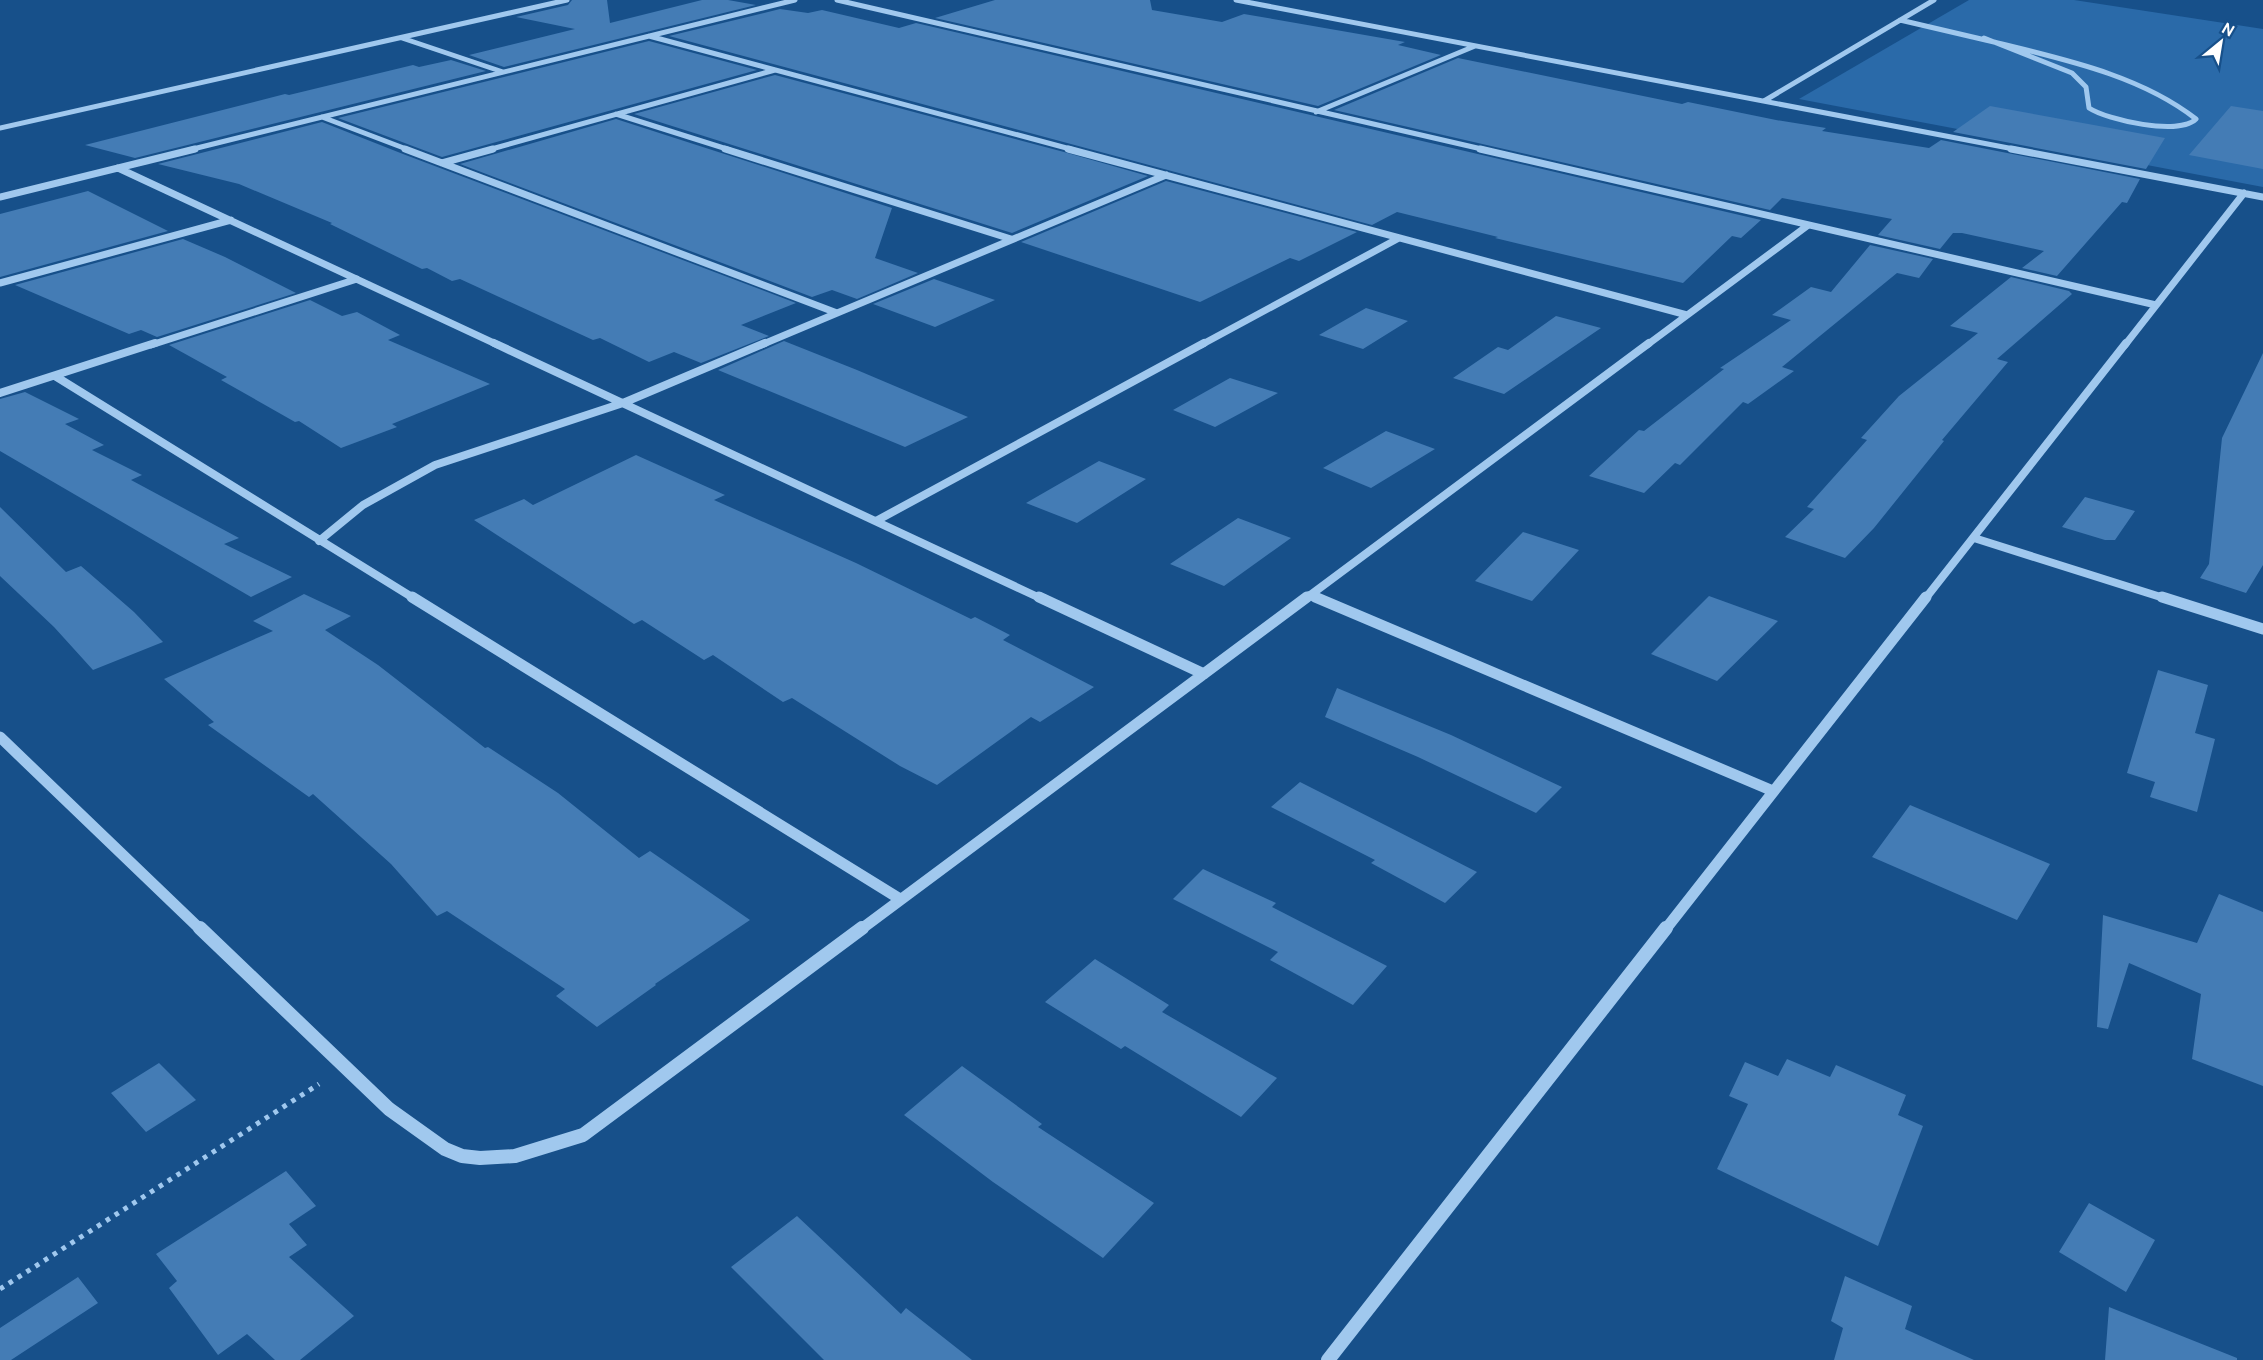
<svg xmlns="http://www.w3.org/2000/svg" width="2263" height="1360" viewBox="0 0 2263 1360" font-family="Cabin,sans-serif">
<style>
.green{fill:#2a6aa9}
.building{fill:#447cb5}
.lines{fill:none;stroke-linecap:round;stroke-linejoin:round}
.path{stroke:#a0c8ee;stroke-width:5;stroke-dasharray:4.5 6;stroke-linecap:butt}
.minor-far4{stroke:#a0c8ee;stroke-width:5}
.minor-far3{stroke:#a0c8ee;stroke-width:7}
.minor-far2{stroke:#a0c8ee;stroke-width:8}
.minor-far1{stroke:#a0c8ee;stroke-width:11}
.minor{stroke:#a0c8ee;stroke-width:14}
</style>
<rect width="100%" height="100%" fill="#17508a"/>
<!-- green -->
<path class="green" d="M 1969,0 L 2074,0 L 2263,29 L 2263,187 L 1799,99 Z"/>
<!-- building -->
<path class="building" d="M 572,0 L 607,0 L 610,23 L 702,0 L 728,0 L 756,5 L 504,67 L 469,55 L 575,29 L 516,17 L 568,5 Z
M 995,0 L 1150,0 L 1152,10 L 1222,22 L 1244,14 L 1405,42 L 1398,45 L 1441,55 L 1318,106 L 935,18 Z
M 780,9 L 808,13 L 822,10 L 899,28 L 916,23 L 1761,220 L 1741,238 L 1732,236 L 1683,283 L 1495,238 L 1498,237 L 1397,212 L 1372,225 L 669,36 Z
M 649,41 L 757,70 L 442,157 L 338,118 Z
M 1458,58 L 1682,104 L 1688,102 L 1776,120 L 1826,128 L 1822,131 L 1929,148 L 1941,140 L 2140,179 L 2127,203 L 2122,202 L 2057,276 L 2022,268 L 2044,251 L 1962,233 L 1953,233 L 1940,249 L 1878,235 L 1892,219 L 1782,198 L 1770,210 L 1334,110 Z
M 451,60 L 486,71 L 135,158 L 85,145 L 285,94 L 289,95 L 413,65 L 419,67 Z
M 775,75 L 1064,152 L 1148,176 L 1012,233 L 634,114 Z
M 1990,106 L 2165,138 L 2146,169 L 1953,132 Z
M 2231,106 L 2263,111 L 2263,169 L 2189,155 Z
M 616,119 L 892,208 L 875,258 L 918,273 L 857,299 L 832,290 L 812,297 L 460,164 Z
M 322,122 L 403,154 L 796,303 L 741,325 L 769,336 L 701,363 L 674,352 L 649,362 L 600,338 L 593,340 L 460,279 L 452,281 L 427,268 L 422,269 L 330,224 L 332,223 L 239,184 L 158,164 Z
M 1166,181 L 1357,232 L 1299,261 L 1290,258 L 1200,302 L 1021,242 Z
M 88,191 L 168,231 L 0,277 L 0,214 Z
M 183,239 L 225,257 L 296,293 L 157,337 L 141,330 L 129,334 L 15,285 Z
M 1870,245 L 1933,259 L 1919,278 L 1897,273 L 1782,367 L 1794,371 L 1748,404 L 1743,402 L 1680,465 L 1675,463 L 1644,493 L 1589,476 L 1639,430 L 1644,431 L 1724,369 L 1720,368 L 1791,320 L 1772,315 L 1811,287 L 1831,292 Z
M 2011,277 L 2069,291 L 2072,294 L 1997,359 L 2008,362 L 1942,440 L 1944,441 L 1874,528 L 1845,558 L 1785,537 L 1814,509 L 1807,507 L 1867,440 L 1861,438 L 1899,396 L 1978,333 L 1950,326 Z
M 934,279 L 995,300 L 935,327 L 873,304 Z
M 310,300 L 342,316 L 357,312 L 400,335 L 388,340 L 490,384 L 392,424 L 397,427 L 341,448 L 299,421 L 295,422 L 221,380 L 227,377 L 169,345 Z
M 1366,308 L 1408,321 L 1363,349 L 1319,335 Z
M 1556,316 L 1601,328 L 1504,394 L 1453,378 L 1498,347 L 1508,350 Z
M 784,341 L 857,370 L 968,417 L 905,447 L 718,370 Z
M 2263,353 L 2263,565 L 2246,593 L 2200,578 L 2209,564 L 2222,438 Z
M 1230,378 L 1278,393 L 1215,427 L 1173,410 Z
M 25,392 L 79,419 L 65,424 L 104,445 L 92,450 L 142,475 L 131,480 L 239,538 L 224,544 L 292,577 L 251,597 L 0,451 L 0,399 Z
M 1386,431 L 1435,449 L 1371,488 L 1323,468 Z
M 636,455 L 725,495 L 714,500 L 856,563 L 971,619 L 975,617 L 1010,635 L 1003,640 L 1094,687 L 1040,722 L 1031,717 L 937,785 L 900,766 L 792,698 L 783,702 L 713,655 L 704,660 L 642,620 L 634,624 L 474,520 L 524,499 L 533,505 Z
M 1099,461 L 1146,479 L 1077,523 L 1026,503 Z
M 2085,497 L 2135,511 L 2115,540 L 2105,540 L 2062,527 Z
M 0,507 L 66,572 L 81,566 L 134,612 L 163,642 L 93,670 L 54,627 L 0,576 Z
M 1238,518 L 1291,538 L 1224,586 L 1170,564 Z
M 1523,532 L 1579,550 L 1532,601 L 1475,581 Z
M 304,594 L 351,616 L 325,630 L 378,665 L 485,748 L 488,747 L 558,793 L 639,858 L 650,851 L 750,920 L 655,984 L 656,985 L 597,1027 L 556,996 L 565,989 L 447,911 L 437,916 L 391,864 L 313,794 L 309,797 L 208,725 L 214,722 L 164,679 L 273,631 L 253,621 Z
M 1709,596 L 1778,621 L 1717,681 L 1651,654 Z
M 2158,670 L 2208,685 L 2195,733 L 2215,739 L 2197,812 L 2150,797 L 2155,782 L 2127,773 Z
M 1337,688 L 1451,735 L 1562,787 L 1536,813 L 1418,757 L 1325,717 Z
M 1300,782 L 1391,828 L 1477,872 L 1445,903 L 1371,863 L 1375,860 L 1271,807 Z
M 1910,805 L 2050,864 L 2017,920 L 1872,857 Z
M 1203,869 L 1276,903 L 1272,907 L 1387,966 L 1353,1005 L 1270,960 L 1278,952 L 1173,899 Z
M 2219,894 L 2263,912 L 2263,1086 L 2192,1059 L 2201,994 L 2129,963 L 2108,1029 L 2097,1027 L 2103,915 L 2197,943 Z
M 1095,959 L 1169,1005 L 1162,1012 L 1277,1078 L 1241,1117 L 1125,1046 L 1121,1049 L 1045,1002 Z
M 1787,1059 L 1830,1077 L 1836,1065 L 1906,1095 L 1898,1115 L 1923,1126 L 1878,1246 L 1717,1169 L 1748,1104 L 1729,1096 L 1745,1062 L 1778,1076 Z
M 159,1063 L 196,1100 L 146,1132 L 111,1093 Z
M 962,1066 L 1042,1124 L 1038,1127 L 1154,1203 L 1103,1258 L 993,1182 L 904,1115 Z
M 286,1171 L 316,1206 L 289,1224 L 307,1245 L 289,1257 L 354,1316 L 300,1360 L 275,1360 L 247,1334 L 218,1355 L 169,1288 L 177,1281 L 156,1254 Z
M 2089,1203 L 2155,1240 L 2126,1292 L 2059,1252 Z
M 797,1216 L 901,1314 L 906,1308 L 972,1360 L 824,1360 L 731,1267 Z
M 1845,1276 L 1912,1306 L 1905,1329 L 1974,1360 L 1834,1360 L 1843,1328 L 1831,1321 Z
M 78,1277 L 98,1303 L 11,1360 L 0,1360 L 0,1328 Z
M 2109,1307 L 2237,1358 L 2237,1360 L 2105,1360 Z"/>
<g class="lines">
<!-- path -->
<path class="path" d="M 0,1289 L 319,1084"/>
<!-- minor-far4 -->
<path class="minor-far4" d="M 837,0 L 1486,150
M 1236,0 L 2019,150
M 1900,20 L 1994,42
M 649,36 L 1074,150
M 402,38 L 503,72
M 1984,38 L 1994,42
M 1994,42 C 2062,59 2140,75 2196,119 C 2179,136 2107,120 2089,108 L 2086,87 L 2072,73 Z
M 1764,101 L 1934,0
M 1316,112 L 1475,46
M 616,114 L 730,150
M 322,117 L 409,150
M 0,128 L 567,0
M 189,150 L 795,0
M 488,150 L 775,70"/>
<!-- minor-far3 -->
<path class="minor-far3" d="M 405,149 L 837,313
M 725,149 L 1011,239
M 1068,149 L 1687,315
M 1480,149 L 2156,305
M 2011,149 L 2263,197
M 442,163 L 493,149
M 118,168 L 498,345
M 0,197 L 195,149
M 0,283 L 231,220
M 151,345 L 357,279
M 761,345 L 1166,175
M 1201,345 L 1399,238
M 1647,345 L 1807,226
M 2125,345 L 2244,193"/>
<!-- minor-far2 -->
<path class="minor-far2" d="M 494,343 L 1042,599
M 55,376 L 415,599
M 0,393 L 155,343
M 876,521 L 1204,343
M 1974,538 L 2167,599
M 319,541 L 363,505 L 435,465 L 623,403 L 765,343
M 1310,595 L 1319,599
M 1305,599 L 1649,343
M 1925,599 L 2126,343"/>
<!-- minor-far1 -->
<path class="minor-far1" d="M 412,597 L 900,899
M 1039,597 L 1204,674
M 1315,597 L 1773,791
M 2162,597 L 2263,629
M 0,737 L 201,930
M 860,930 L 1307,597
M 1665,930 L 1926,597"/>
<!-- minor -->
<path class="minor" d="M 200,928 L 389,1109 L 445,1149 L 462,1156 L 480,1158 L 515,1156 L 583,1135 L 862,928
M 1328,1360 L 1666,928"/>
</g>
<!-- north arrow -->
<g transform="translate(2221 42) rotate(30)" stroke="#17508a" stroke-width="4.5" paint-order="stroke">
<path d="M0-4.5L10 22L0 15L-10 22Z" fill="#ffffff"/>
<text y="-9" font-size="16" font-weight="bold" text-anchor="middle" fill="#ffffff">N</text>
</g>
</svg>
